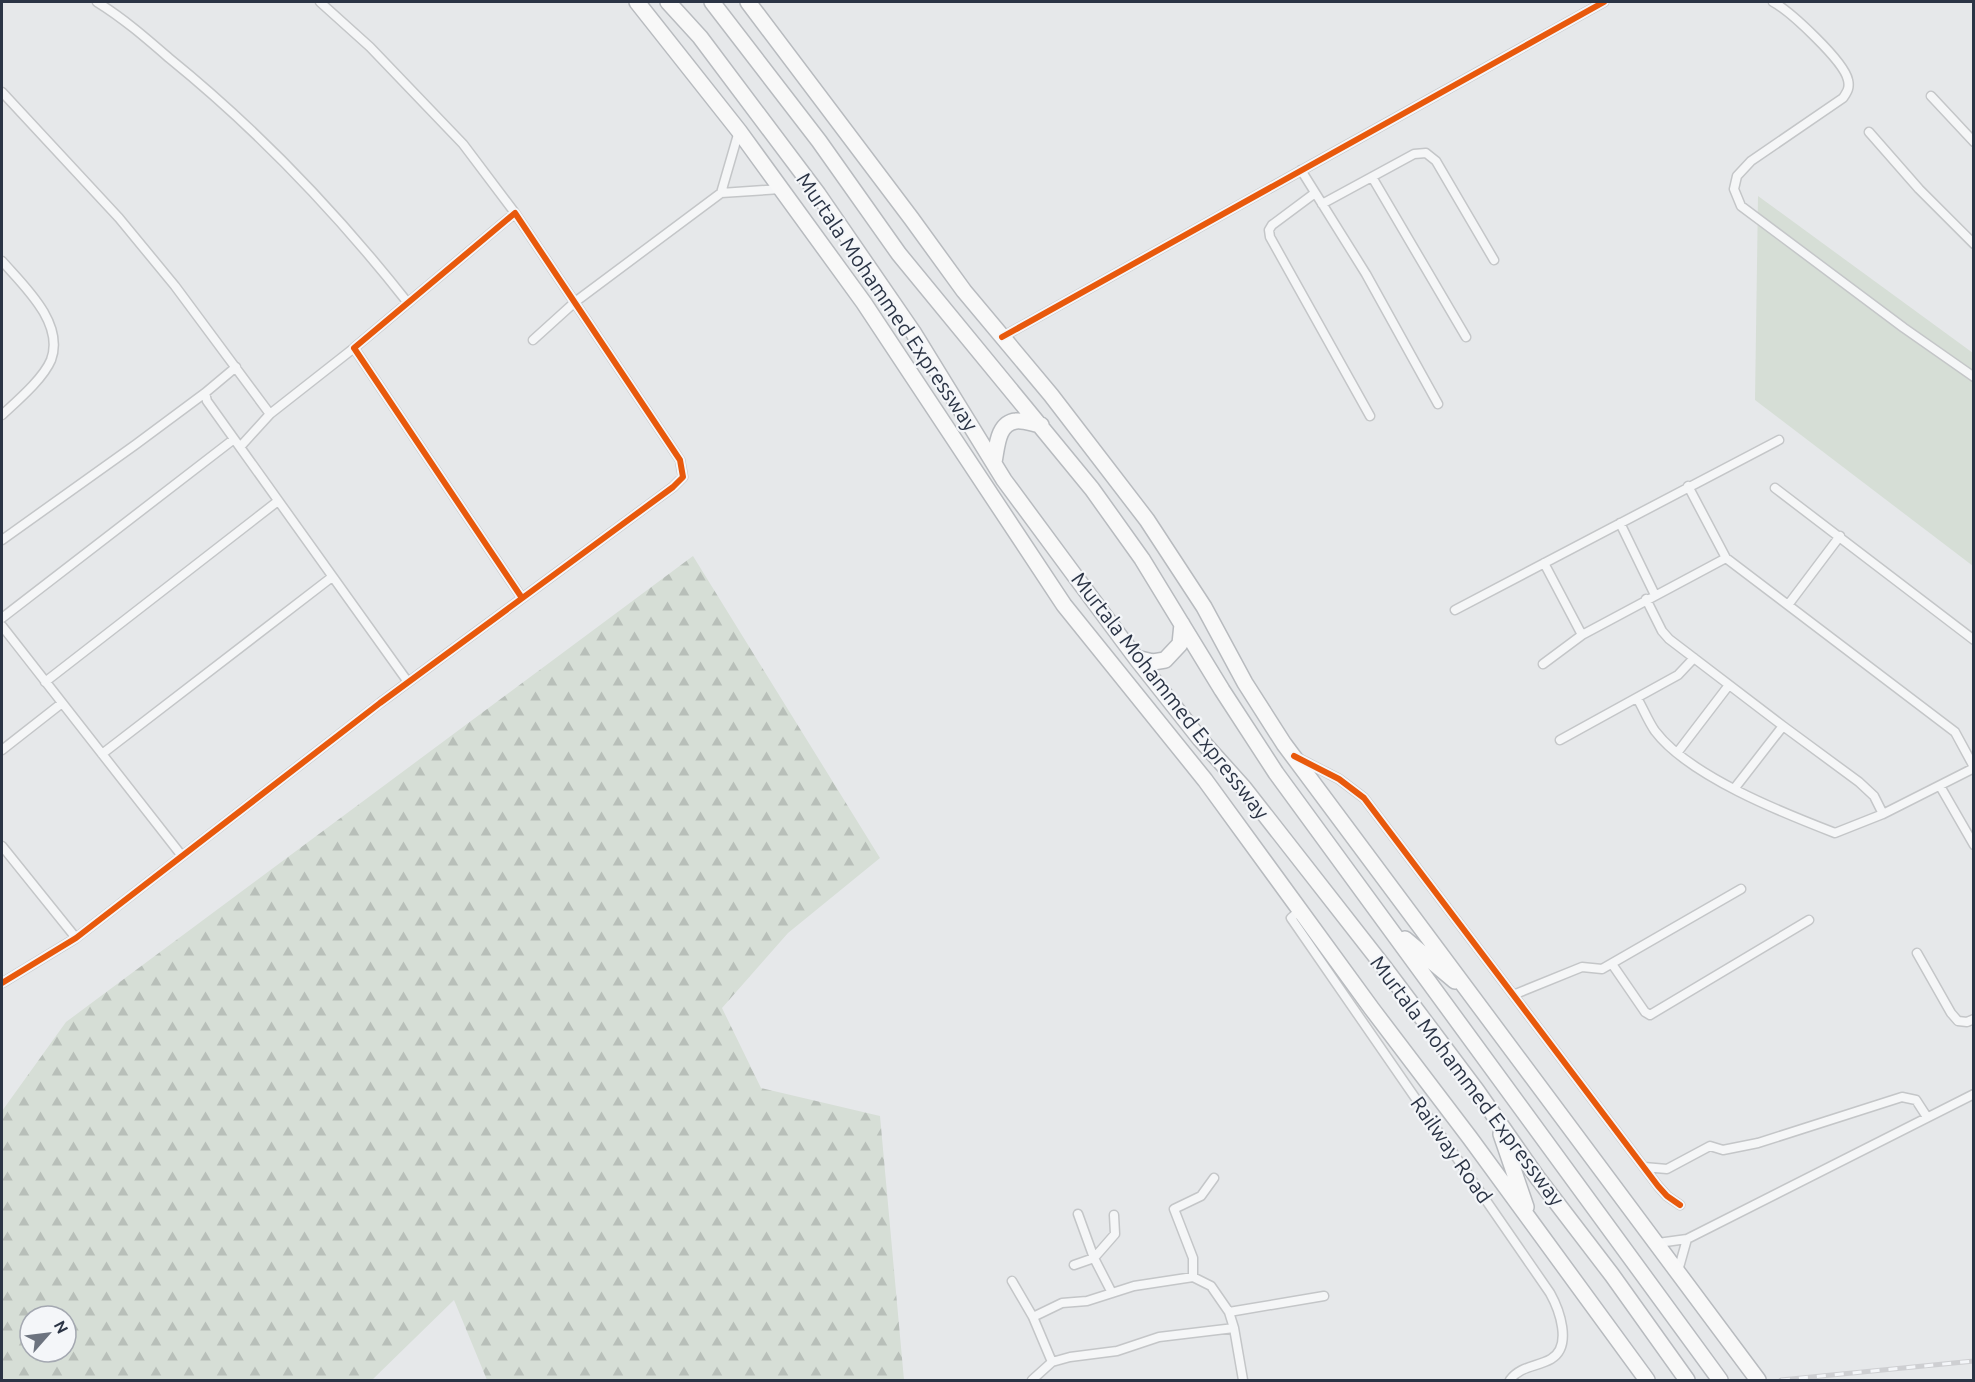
<svg xmlns="http://www.w3.org/2000/svg" width="1975" height="1382" viewBox="0 0 1975 1382" font-family="Ubuntu,sans-serif">
<style>
.grass{fill:#d6ded6}
.forest{fill:url(#forest-firs);fill-rule:evenodd}
.lines{fill:none;stroke-linecap:round;stroke-linejoin:round}
.street-casing{stroke:#c4c6c8;stroke-width:11}
.highway-casing{stroke:#b8bbbf;stroke-width:18}
.street{stroke:#f5f6f7;stroke-width:8}
.highway{stroke:#f8f8f8;stroke-width:15}
.rail-casing{stroke:#cecfd2;stroke-width:5}
.rail{stroke:#f4f6f9;stroke-width:3;stroke-dasharray:9;stroke-linecap:butt}
.cycleway-casing{stroke:#f4f6f9;stroke-width:10}
.cycleway{stroke:#e8590c;stroke-width:6}
.labels{text-anchor:middle;stroke-width:4.5;stroke-linejoin:round;paint-order:stroke}
.street-label{font-size:21px;fill:#2b3445;stroke:#f4f6f9}
</style>
<defs>
<pattern id="forest-firs" width="22" height="20" patternUnits="userSpaceOnUse" patternTransform="scale(1.5)"><rect width="22" height="20" fill="#d6ded6"/><path d="M5 1l3.5 6h-7zM16 11l3.5 6h-7z" fill="#b8bfb9"/></pattern>
</defs>
<rect width="100%" height="100%" fill="#e6e8ea"/>
<!-- grass -->
<path class="grass" d="M 1758,196 L 1973,353 L 1973,566 L 1755,400 Z"/>
<!-- forest -->
<path class="forest" d="M 693,556 L 880,858 L 788,933 L 722,1008 L 761,1088 L 880,1116 L 904,1380 L 487,1380 L 454,1300 L 372,1380 L 2,1380 L 2,1111 L 66,1022 ZM 30,1316 L 66,1316 L 66,1352 L 30,1352 Z"/>
<g class="lines">
<!-- street casing -->
<g class="street-casing">
<path id="street" d="M 97,2 C 123,18 146,38 169,58 C 259,131 337,213 408,303
M 320,2 L 370,47 L 463,144 L 515,213
M 1773,2 C 1790,11 1844,61 1848,80 C 1850,88 1847,92 1843,98 L 1751,161 L 1737,176 L 1734,189 L 1741,206 L 1904,328 L 1974,377
M 2,92 L 119,218 L 175,286 L 270,414
M 1931,96 L 1974,142
M 1869,132 L 1919,189 L 1974,244
M 1301,170 L 1366,274 L 1438,404
M 1372,177 L 1466,337
M 721,193 L 739,131
M 1315,193 L 1272,225 L 1269,230 L 1270,237 L 1370,416
M 1322,204 L 1414,154 L 1426,153 L 1436,161 L 1494,260
M 2,261 C 23,285 65,323 51,360 C 43,379 17,401 2,415
M 1002,337 L 1604,2
M 533,340 L 575,302 L 721,193 L 781,189
M 236,367 L 205,393 L 207,401 L 408,682
M 240,447 L 270,414 L 354,348
M 1688,486 L 1726,558 L 1955,732 L 1974,767
M 1775,488 L 1974,640
M 1620,523 L 1655,595
M 2,540 L 135,445 L 205,393
M 1544,563 L 1582,635 L 1726,558
M 1646,599 L 1662,631 L 1669,639 L 1783,726 L 1859,782 L 1874,796 L 1883,814
M 1788,605 L 1840,536
M 1455,610 L 1779,440
M 2,618 L 234,439
M 2,626 L 182,856
M 1543,664 L 1582,635
M 45,682 L 278,501
M 1637,698 C 1643,708 1648,721 1655,731 C 1689,776 1783,813 1835,833 L 1883,814 L 1974,768
M 1560,740 L 1678,675 L 1694,658
M 2,750 L 62,703
M 1677,753 L 1729,685
M 102,754 L 332,577
M 1298,758 L 1339,779 L 1364,798 L 1658,1186 L 1667,1196 L 1680,1205
M 1940,786 L 1974,845
M 1734,789 L 1783,726
M 2,846 L 76,938
M 1300,910 L 1291,918 L 1550,1293 C 1559,1309 1573,1346 1551,1359 C 1537,1367 1520,1366 1510,1380
M 1917,953 L 1951,1013 L 1958,1021 L 1967,1022 L 1974,1019
M 1612,964 L 1645,1012 L 1650,1015 L 1809,920
M 2,983 L 76,938 L 380,703 L 673,487 L 683,477 L 680,460 L 515,213 L 354,348 L 522,598
M 1513,995 L 1582,967 L 1602,969 L 1741,889
M 1644,1167 L 1667,1169 L 1710,1146 L 1723,1150 L 1758,1143 L 1902,1097 L 1916,1100 L 1927,1117
M 1078,1214 L 1094,1258 L 1115,1234 L 1114,1215
M 1658,1243 L 1687,1239 L 1974,1094
M 1074,1265 L 1094,1258 L 1112,1293
M 1678,1271 L 1687,1239
M 1193,1277 L 1193,1258 L 1174,1209 L 1201,1196 L 1214,1178
M 1012,1281 L 1033,1317
M 1229,1312 L 1324,1296
M 1052,1362 L 1033,1317 L 1062,1303 L 1087,1301 L 1134,1286 L 1193,1277 L 1211,1286 L 1229,1312 L 1234,1328
M 1032,1380 L 1052,1362 L 1070,1357 L 1117,1351 L 1159,1337 L 1234,1328 L 1243,1380"/>
</g>
<!-- highway casing -->
<g class="highway-casing">
<path id="highway" d="M 637,2 L 739,131 L 864,303 L 1064,605 L 1205,780 L 1372,1009 L 1470,1138 L 1647,1380
M 668,2 L 700,37 L 818,194 L 913,332 L 1004,480 L 1075,576 L 1136,658 L 1200,739 L 1244,788 L 1384,967 L 1477,1091 L 1537,1177 L 1612,1275 L 1687,1380
M 712,2 L 819,141 L 899,254 L 1092,489 L 1142,559 L 1222,690 L 1276,773 L 1720,1380
M 748,2 L 911,218 L 964,291 L 1051,395 L 1147,520 L 1204,607 L 1245,683 L 1284,744 L 1758,1380
M 994,462 C 997,448 997,423 1016,421 C 1023,420 1034,424 1041,425
M 1136,658 L 1153,662 L 1165,660 L 1180,644 L 1182,624
M 1405,939 L 1455,981
M 1501,1134 L 1526,1207"/>
</g>
<!-- street -->
<use href="#street" class="street"/>
<!-- highway -->
<use href="#highway" class="highway"/>
<!-- rail casing -->
<g class="rail-casing">
<path id="rail" d="M 1781,1380 L 1974,1361"/>
</g>
<!-- rail -->
<use href="#rail" class="rail"/>
<!-- cycleway casing -->
<g class="cycleway-casing">
<path id="cycleway" d="M 1002,337 L 1604,2
M 1294,756 L 1339,779 L 1364,798 L 1658,1186 L 1667,1196 L 1680,1205
M 2,983 L 76,938 L 380,703 L 673,487 L 683,477 L 680,460 L 515,213 L 354,348 L 522,598"/>
</g>
<!-- cycleway -->
<use href="#cycleway" class="cycleway"/>
</g>
<g class="labels">
<!-- street labels -->
<g class="street-label">
<text transform="translate(887 302) rotate(56)" y="7">Murtala Mohammed Expressway</text>
<text transform="translate(1170 696) rotate(52)" y="7">Murtala Mohammed Expressway</text>
<text transform="translate(1467 1081) rotate(53)" y="7">Murtala Mohammed Expressway</text>
<text transform="translate(1451 1150) rotate(55)" y="7">Railway Road</text>
</g>
</g>
<!-- border -->
<rect width="1975" height="1382" fill="none" stroke="#2b3445" stroke-width="6"/>
<!-- north arrow -->
<g transform="translate(48 1334) rotate(62)"><circle r="28" fill="#f4f6f9" stroke="#a4a8b1" stroke-width="1.5"/>
<path d="M0-4.5L10 22L0 15L-10 22Z" fill="#6c737f"/>
<text y="-9" font-size="16" font-weight="bold" text-anchor="middle" fill="#2b3445">N</text>
</g>
</svg>
